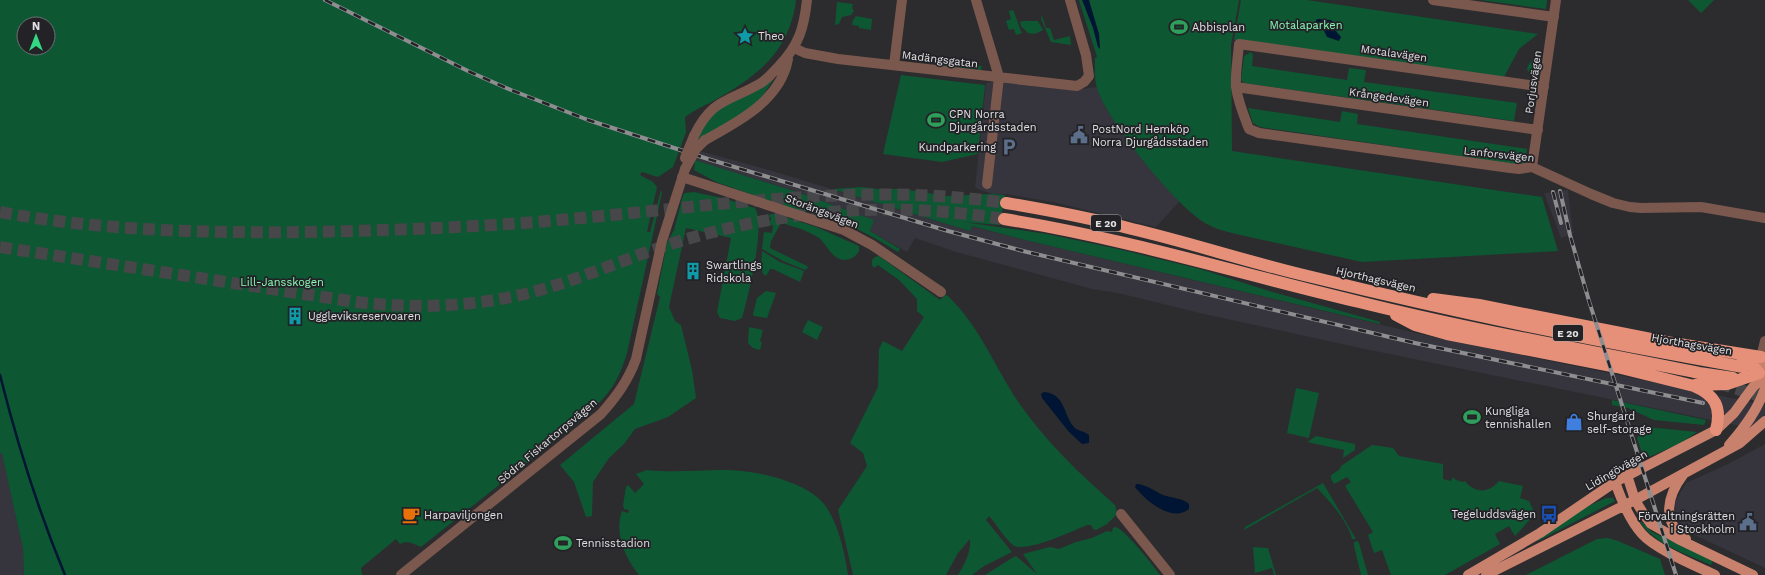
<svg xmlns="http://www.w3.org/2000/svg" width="1765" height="575" viewBox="0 0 1765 575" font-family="'Work Sans',sans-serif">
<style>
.built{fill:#36343c}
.green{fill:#0d5733;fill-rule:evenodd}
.water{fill:#001533}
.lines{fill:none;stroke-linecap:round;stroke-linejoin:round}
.stream{stroke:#001533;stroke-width:2.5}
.highway-tunnel{stroke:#47474a;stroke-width:12;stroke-dasharray:12 6;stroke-linecap:butt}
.minor{stroke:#7b584e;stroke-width:10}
.major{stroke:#c8816d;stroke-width:10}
.highway{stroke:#e69079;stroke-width:12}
.rail-casing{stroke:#8e8e91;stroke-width:4}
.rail{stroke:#232226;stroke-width:2.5;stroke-dasharray:8;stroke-linecap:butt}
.minor-bridge{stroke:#7b584e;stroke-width:10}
.labels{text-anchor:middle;stroke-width:3.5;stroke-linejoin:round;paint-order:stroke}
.shield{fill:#232226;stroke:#a8a8aa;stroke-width:1}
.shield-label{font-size:10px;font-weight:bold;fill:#e1e1e3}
.park-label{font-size:11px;fill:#8af9b6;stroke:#232226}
.poi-label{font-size:11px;fill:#e1e1e3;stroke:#232226;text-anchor:start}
.street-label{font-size:11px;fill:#e1e1e3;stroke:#232226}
</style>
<rect width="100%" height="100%" fill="#2c2c2f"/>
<!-- built -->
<path class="built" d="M 1003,80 L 1080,89 L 1097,87 L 1101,98 L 1120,130 L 1158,177 L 1180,201 L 1156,227 L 1053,202 L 1006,194 L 993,194 L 975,188 L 986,83 Z
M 700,151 L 769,170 L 970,231 L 971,226 L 1025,240 L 1433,337 L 1765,405 L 1765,431 L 1365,349 L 1204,314 L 1118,293 L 1092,289 L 956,252 L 915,238 L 907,252 L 870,231 L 873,220 L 800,193 L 695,160 Z
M 1568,190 L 1573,234 L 1561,238 L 1544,193 Z
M 1765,444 L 1765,568 L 1684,530 L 1676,518 L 1675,502 L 1686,483 L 1728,464 Z
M 0,453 L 2,453 L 23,549 L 24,575 L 0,575 Z"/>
<!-- green -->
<path class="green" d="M 0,0 L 796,0 C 790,50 759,75 717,99 C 706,105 696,109 685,117 L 686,132 L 673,167 L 658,177 L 642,172 L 640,175 L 653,182 L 657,187 L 647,232 L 650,232 L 661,190 L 662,193 L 627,353 C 617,386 608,395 583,418 L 421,547 C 413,544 408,540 400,544 L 396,539 L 361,568 L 362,575 L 24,575 L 23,549 L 2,454 L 0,453 ZM 24,24 L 48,24 L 48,48 L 24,48 Z
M 1079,0 L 1239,0 L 1231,45 L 1232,151 L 1542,197 L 1558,251 L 1362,262 L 1236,234 C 1224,231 1212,228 1202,221 C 1173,202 1107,121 1097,88 C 1094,79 1095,67 1095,58 L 1097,57 Z
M 1241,0 L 1307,0 L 1538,34 L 1519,49 L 1504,77 L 1234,40 Z
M 1480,0 L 1547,0 L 1546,9 Z
M 1688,0 L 1714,0 L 1701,13 Z
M 837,2 L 853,4 L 852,8 L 854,11 L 851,15 L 842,17 L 839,24 L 835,25 Z
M 1013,10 C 1017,18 1018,26 1022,33 L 1016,35 L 1014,29 L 1009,30 L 1006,21 L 1011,19 L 1009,11 Z
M 1042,15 L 1046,28 L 1050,28 L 1054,40 L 1070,36 L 1071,45 L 1051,42 L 1041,19 Z
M 856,16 L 872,19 L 871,30 L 859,28 L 859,26 L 852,25 L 853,20 Z
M 1023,21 L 1038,21 L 1043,30 L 1035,34 L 1028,33 L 1021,26 L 1020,22 Z
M 1251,52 L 1253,55 L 1252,66 L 1347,80 L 1349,68 L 1366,70 L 1364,82 L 1517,103 L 1514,121 L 1244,83 L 1241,80 L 1244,56 Z
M 1538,54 L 1542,55 L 1537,78 L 1534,78 L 1530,75 L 1527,69 L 1529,64 Z
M 942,62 L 982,66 L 981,70 L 942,66 Z
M 901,75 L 985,85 L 978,154 L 942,162 L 883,154 Z
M 774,79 L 759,101 L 744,113 L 702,139 L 691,135 L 704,117 Z
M 1248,108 L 1340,122 L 1342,111 L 1358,114 L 1357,124 L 1527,149 L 1525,162 L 1521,165 L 1260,127 L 1253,123 Z
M 695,160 L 800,193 L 874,220 L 870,231 L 900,249 L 898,252 C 868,233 841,220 808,209 L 805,213 L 716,182 L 694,170 Z
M 862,187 L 877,189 L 902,189 L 947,196 L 993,194 L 1005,195 L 1000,225 L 963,222 L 1047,234 L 1118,249 L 1200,269 L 1269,291 L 1380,322 L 1380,324 L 1025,240 L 972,226 L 970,231 L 832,189 Z
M 694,192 L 722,198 L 755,208 C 766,226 748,297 742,318 L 735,321 L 720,318 L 717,312 L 731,238 L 686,228 L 669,307 L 675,321 L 681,325 L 692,370 L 696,398 L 668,417 L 635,429 L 624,444 L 609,458 L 593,482 L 592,516 L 586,517 L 574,482 L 560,465 L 634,404 L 660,297 L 657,294 L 667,243 L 674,230 L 683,195 L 685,193 Z
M 771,214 L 776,214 L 816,227 L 859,246 L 859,251 C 857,255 854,257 850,259 C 833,264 828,245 819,238 C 809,231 793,226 781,223 L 771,241 L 770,248 L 807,266 L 808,268 L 805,270 L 783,261 L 762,249 L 764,232 L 772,233 L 773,226 L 767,223 L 770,222 L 771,218 L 768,216 Z
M 762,251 L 780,262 L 804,271 L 800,282 L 773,269 L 770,269 L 766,276 L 763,274 L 761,267 Z
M 879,256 L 940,300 L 945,295 L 948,296 C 981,328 994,366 1019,403 C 1046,442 1080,474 1115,505 L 1117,514 L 1107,524 L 1096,530 L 1093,529 L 1091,525 L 1087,525 C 1075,530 1024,554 1013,545 C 1004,538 997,525 989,516 L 986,520 L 1012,552 L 984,566 L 972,575 L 958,575 C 965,564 971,552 970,539 L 958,553 L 946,575 L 853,575 L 838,510 L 867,466 L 863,453 L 850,443 L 878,387 L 879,349 L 883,341 L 902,351 L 924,317 L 917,311 L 917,299 L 899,280 L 878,265 L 874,268 L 872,265 L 872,260 L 875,257 Z
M 766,291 L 776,293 L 767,318 L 754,316 L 753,314 L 757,298 Z
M 808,320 L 823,327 L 817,340 L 802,332 Z
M 749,327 L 763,330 L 760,341 L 762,343 L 760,350 L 753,348 L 748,343 Z
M 1296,388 L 1319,393 L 1309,438 L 1287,433 Z
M 1612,400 L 1706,420 L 1704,425 L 1654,420 L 1628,408 L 1612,405 Z
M 1647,427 L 1697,432 L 1681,443 L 1644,459 L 1637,438 L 1642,429 Z
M 1316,436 L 1355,444 L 1355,450 L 1343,458 L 1344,450 L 1307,442 Z
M 1372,445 L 1393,448 L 1399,456 L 1443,464 L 1443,479 L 1451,481 L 1453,477 L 1456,480 L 1463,482 L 1465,481 C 1475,494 1489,493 1499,481 L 1523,486 L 1520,498 L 1529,501 L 1535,514 L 1515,536 L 1509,526 L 1495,534 L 1500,544 L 1445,575 L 1391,575 L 1382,550 L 1374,553 L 1368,535 L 1373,532 L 1345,486 L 1351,482 L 1347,477 L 1334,484 L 1331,479 L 1331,475 L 1340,469 L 1341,466 Z
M 647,470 C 673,473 698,470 724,470 C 754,470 810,481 827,508 C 839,527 845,553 848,575 L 639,575 C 625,558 614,533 622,511 L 628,513 L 629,510 L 624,509 L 623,505 L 626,487 L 628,485 L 635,493 L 644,484 L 636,474 Z
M 1323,483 L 1356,539 L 1352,539 C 1349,523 1329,500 1317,488 L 1244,530 L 1245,527 Z
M 1606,498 L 1613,498 L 1615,501 L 1538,541 L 1537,540 L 1586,507 Z
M 1638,518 L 1652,532 L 1713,560 L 1711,565 C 1687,554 1650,543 1638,518 Z
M 1116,527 C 1127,532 1152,564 1160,575 L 985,575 L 1012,558 L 1016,556 L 1037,574 L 1023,554 L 1050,547 L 1059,549 L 1076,542 L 1092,538 L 1107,531 L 1112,532 L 1113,528 Z
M 1608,538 L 1618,541 L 1660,559 L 1665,575 L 1526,575 L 1597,539 Z
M 1357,541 L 1359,543 L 1368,575 L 1361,575 L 1354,546 L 1354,542 Z
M 1253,547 L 1268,548 L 1276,575 L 1274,575 L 1272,568 L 1255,573 Z"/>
<!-- water -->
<path class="water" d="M 1082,0 L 1089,0 L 1099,34 L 1100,49 L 1098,47 L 1093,28 Z
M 1318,19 L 1331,20 L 1334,23 L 1335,30 L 1341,37 L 1339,41 L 1327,37 L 1324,31 L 1316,24 L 1316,20 Z
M 1044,392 C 1065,394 1063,413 1073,426 C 1077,431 1084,431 1089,435 L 1089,443 L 1082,444 L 1069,432 L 1042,398 L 1041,394 Z
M 1136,484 C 1146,484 1154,491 1163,495 C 1171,498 1183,498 1189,504 L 1189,509 C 1172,523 1146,501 1135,487 Z"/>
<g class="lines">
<!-- stream -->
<path class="stream" d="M 0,375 C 17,443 38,510 65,575"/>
<!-- highway-tunnel -->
<path class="highway-tunnel" d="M 0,212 C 101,231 205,233 308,232 C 399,230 490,227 581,218 C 722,205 864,182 1006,203
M 0,247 L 356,302 C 418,309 479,307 540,290 C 593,275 642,251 694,237 C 799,208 897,202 1004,219
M 1719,383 L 1765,398"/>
<!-- minor -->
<path class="minor" d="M 976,0 L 999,77 L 987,184
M 1433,0 L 1554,17
M 794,48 L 805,53 L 838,59 L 1077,86 L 1084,82 L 1089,76 L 1086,55 L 1070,0
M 894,65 L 902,0
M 1236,87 L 1538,130
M 1544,87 L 1239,44 C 1238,58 1235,73 1236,87 C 1238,102 1244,116 1249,129 L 1259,133 L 1510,168 L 1519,169 L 1532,167 L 1591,194 L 1613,203 L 1630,207 L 1641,208 L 1701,207 L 1765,218
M 694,136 C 712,98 729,102 761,83 C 769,78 773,72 779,66 C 799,45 804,28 807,0
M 705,140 C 738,122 781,100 788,59
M 1532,167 L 1556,0
M 682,177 L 844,230 L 872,245 L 941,292
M 1761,357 L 1765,341
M 1121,514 L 1170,575
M 401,575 L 601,414 C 616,397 628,381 636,359 L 662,241 L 685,169"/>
<!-- major -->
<path class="major" d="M 1761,357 L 1765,366
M 1729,445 C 1744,428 1758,410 1765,388
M 1627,475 L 1635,500 L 1643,513 L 1651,524 L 1678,539 L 1753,575
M 1683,475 C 1667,496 1661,522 1686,539
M 1615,482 C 1622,501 1629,519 1642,534 C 1655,549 1696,566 1715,575
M 1468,575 L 1540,533 L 1615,482 L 1716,430 L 1734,413 L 1753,387 L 1765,376
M 1486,575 L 1635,500 L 1740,443 L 1765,421"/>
<!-- highway -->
<path class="highway" d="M 1006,203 C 1048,210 1090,218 1132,229 C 1192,243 1251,263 1312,277 C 1454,312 1599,342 1743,367
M 1004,219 C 1124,238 1241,274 1359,302 C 1471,330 1586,350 1699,373 L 1733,378
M 1433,299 L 1479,305 L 1666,342 L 1761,357
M 1396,315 L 1415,325 L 1447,334 L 1617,367 L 1694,386 C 1715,395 1722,407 1716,430
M 1695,385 L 1727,384 L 1759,373 L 1747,359 L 1739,354"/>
<!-- rail casing -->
<g class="rail-casing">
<path id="rail" d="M 325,0 L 470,72 L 511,90 L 588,120 L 708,159 L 948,231 L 1027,252 L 1415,343 L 1703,403
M 1560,191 L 1570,235 L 1589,301 L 1676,575
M 1553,192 L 1561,223"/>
</g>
<!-- rail -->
<use href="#rail" class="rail"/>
<!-- minor-bridge -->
<path class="minor-bridge" d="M 685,158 L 694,136
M 685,169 L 696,149 L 705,140"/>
</g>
<!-- icons -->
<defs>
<g id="stadium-bare" transform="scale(1.38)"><path d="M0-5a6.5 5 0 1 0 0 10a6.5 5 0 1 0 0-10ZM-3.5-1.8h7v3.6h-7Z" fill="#2e9e5b" stroke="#232226" stroke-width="2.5" paint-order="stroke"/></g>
<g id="sight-bare" transform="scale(1.38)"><path d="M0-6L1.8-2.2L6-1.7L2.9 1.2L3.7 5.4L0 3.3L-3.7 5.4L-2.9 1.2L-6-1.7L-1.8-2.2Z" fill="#0f9aa8" stroke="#232226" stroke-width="2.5" paint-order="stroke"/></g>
<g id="civic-bare" transform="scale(1.38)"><path d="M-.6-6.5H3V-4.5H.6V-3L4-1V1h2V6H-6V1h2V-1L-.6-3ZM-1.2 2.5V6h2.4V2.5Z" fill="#5c6f8a" stroke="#232226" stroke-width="2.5" paint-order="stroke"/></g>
<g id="parking-bare" transform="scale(1.38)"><path d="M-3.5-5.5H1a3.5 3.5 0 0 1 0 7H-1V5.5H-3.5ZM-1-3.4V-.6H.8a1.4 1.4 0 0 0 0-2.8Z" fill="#5c6f8a" stroke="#232226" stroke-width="2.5" paint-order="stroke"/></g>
<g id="building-bare" transform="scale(1.38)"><path d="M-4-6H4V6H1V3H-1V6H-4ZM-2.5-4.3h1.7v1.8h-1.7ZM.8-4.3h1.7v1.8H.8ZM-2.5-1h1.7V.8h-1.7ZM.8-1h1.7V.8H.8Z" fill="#0f9aa8" stroke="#232226" stroke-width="2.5" paint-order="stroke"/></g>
<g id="shop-bare" transform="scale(1.38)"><path d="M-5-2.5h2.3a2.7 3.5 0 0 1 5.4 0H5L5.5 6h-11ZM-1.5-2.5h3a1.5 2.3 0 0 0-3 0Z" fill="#3f7fe0" stroke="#232226" stroke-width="2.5" paint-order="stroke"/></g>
<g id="bus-bare" transform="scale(1.38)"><path d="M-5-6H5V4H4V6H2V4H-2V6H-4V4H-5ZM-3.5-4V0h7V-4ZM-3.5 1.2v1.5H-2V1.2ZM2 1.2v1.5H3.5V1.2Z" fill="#1a4fb4" stroke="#232226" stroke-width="2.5" paint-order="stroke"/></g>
<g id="cafe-bare" transform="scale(1.38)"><path d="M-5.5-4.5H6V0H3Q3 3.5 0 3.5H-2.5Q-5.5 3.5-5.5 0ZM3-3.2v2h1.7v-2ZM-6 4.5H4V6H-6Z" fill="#e8710a" stroke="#232226" stroke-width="2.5" paint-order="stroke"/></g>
</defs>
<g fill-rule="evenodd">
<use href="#stadium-bare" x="1179" y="27"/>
<use href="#sight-bare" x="745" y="36"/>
<use href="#stadium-bare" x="936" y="120"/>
<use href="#civic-bare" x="1079" y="135"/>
<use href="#parking-bare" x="1009" y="147"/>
<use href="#building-bare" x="693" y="271"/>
<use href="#building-bare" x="295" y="316"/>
<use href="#stadium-bare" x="1472" y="417"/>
<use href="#shop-bare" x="1574" y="422"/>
<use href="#bus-bare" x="1549" y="514"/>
<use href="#cafe-bare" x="411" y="515"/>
<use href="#civic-bare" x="1748" y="522"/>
<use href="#stadium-bare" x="563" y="543"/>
</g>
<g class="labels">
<!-- shield labels -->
<g class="shield">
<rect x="1091" y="215" width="30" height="16" rx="3"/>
<rect x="1553" y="325" width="30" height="16" rx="3"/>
</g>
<g class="shield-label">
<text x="1106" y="227">E 20</text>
<text x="1568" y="337">E 20</text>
</g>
<!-- park labels -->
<g class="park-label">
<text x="1306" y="29">Motalaparken</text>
<text x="282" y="286">Lill-Jansskogen</text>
</g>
<!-- poi labels -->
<g class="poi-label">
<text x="1192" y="31">Abbisplan</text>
<text x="758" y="40">Theo</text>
<text x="949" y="118">CPN Norra<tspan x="949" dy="13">Djurgårdsstaden</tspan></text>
<text x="1092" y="133">PostNord Hemköp<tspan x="1092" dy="13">Norra Djurgådsstaden</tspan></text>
<text x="996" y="151" text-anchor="end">Kundparkering</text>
<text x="706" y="269">Swartlings<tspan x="706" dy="13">Ridskola</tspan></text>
<text x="308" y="320">Uggleviksreservoaren</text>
<text x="1485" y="415">Kungliga<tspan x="1485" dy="13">tennishallen</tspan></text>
<text x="1587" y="420">Shurgard<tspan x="1587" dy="13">self-storage</tspan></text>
<text x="1536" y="518" text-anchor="end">Tegeluddsvägen</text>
<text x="424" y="519">Harpaviljongen</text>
<text x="1735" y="520" text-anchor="end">Förvaltningsrätten<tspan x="1735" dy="13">i Stockholm</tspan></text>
<text x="576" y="547">Tennisstadion</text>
</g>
<!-- street labels -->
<g class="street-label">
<text transform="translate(1394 53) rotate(8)" y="4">Motalavägen</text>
<text transform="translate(940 59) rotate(7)" y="4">Madängsgatan</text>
<text transform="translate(1533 82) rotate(-82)" y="4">Porjusvägen</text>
<text transform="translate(1389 97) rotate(8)" y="4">Krångedevägen</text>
<text transform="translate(1499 154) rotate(6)" y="4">Lanforsvägen</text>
<text transform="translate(822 211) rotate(21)" y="4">Storängsvägen</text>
<text transform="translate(1376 279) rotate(13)" y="4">Hjorthagsvägen</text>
<text transform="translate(1692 344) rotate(10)" y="4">Hjorthagsvägen</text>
<text transform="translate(547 441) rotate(-40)" y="4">Södra Fiskartorpsvägen</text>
<text transform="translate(1616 470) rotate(-30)" y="4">Lidingövägen</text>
</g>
</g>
<!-- north arrow -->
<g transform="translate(36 36)"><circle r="19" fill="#232226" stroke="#6f6e72"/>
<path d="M0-3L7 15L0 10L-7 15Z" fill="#32d882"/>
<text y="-6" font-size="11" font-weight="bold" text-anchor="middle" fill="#e1e1e3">N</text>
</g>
</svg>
